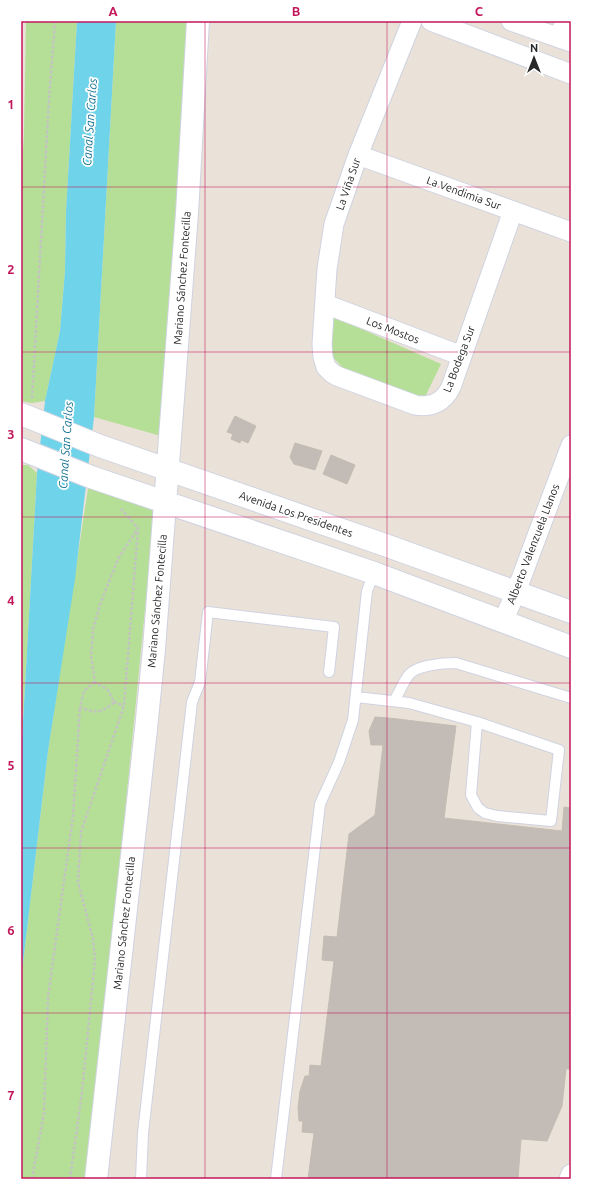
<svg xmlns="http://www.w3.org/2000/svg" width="592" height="1200" viewBox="0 0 592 1200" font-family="Ubuntu,sans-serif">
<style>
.green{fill:#b5df97}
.water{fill:#6fd3e9}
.building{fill:#c2bbb6;stroke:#c5bdb3}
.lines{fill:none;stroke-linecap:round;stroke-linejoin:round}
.service-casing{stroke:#cfd3e0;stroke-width:12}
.minor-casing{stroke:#cfd3e0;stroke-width:21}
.tertiary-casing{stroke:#cfd3e0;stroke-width:24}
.path{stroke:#c3c3c3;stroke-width:2.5;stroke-dasharray:3 2;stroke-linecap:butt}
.service{stroke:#fff;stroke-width:10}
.minor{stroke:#fff;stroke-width:19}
.tertiary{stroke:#fff;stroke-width:22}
.grid{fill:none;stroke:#c2185b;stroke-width:1;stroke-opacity:0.55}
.labels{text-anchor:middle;stroke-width:3.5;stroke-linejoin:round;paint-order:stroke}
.street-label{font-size:11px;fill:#272727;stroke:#fff}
.water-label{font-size:12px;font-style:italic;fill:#127091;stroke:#fff}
.neatline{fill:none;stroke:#c2185b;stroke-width:1.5}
.grid-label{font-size:13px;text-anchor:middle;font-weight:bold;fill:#c2185b}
</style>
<rect width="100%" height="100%" fill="#eae1d9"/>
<!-- green -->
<path class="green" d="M 26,21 L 77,21 L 66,212 L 65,271 L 60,331 L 45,401 L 32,403 L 21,401 L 21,191 L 24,132 Z
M 116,21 L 191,21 L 161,436 L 94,417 Z
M 334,317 L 441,364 L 424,399 L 343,368 L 331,355 Z
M 21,465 L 28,465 L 37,473 L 21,758 Z
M 89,482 L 155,508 L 89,1179 L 21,1179 L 21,980 L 48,751 Z"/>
<!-- water -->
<path class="water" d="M 77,21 L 116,21 L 94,417 L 75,579 L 48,751 L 21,980 L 21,758 L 37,473 L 45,401 L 60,331 L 65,271 L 66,212 Z"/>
<!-- building -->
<path class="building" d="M 235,416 L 256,426 L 248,443 L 241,440 L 240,443 L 231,439 L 233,434 L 227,432 Z
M 295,443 L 322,451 L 315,470 L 294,464 L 290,457 Z
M 331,455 L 355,465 L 347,484 L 323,474 Z
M 375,717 L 389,718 L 456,726 L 444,818 L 562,831 L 564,807 L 571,808 L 571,1069 L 566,1069 L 562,1106 L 547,1141 L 521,1139 L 518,1179 L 308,1179 L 314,1133 L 302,1132 L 303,1121 L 299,1121 L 298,1108 L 300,1091 L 305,1076 L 309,1076 L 310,1065 L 321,1066 L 334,961 L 322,960 L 324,936 L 337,937 L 349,834 L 375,815 L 383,745 L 371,745 L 369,731 Z"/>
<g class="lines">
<!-- service casing -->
<g class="service-casing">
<path id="service" d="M 356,697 L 409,703 L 477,722 L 559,750 L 551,821 L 497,816 L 485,813 L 478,808 L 471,795 L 477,722
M 394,701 C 399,693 403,683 408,676 C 415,665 444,663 456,663 L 571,698
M 141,1179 L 143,1133 L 192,702 L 200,682 L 208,612 L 334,627 L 329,672
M 276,1179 L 320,804 L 339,762 L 353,720 L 367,591 L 374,573"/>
</g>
<!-- minor casing -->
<g class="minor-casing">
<path id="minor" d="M 412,21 L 358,155 L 334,224 L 327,269 L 322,344 L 323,357 L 326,367 L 332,373 L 337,376 L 415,405 C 431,408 444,402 451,387 L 513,211
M 431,21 L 571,74
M 511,21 L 571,42
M 559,38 L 565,21
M 358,155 L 571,232
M 325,304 L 462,356
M 503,621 L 516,592 L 571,445
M 569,1179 L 571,1174"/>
</g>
<!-- tertiary casing -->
<g class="tertiary-casing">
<path id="tertiary" d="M 21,414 L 100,446 L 385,545 L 571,612
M 21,449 L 91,477 L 374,573 L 571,647
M 96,1179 L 146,729 L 154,649 L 187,213 L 198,21"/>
</g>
<!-- path -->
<path class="path" d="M 32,398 L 49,99 L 55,21
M 95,682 L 84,691 L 80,707 C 95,714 102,713 114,702 L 108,690 L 95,682 L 91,656 L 93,629 L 101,602 L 118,559 L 138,528
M 114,702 L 124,706
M 32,1179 L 44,1113 L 48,997 L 73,816 L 80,707
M 70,1179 L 82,1092 L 95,960 L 93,939 L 78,882 L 81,832 L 124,706 L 138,528 L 121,509"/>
<!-- service -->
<use href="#service" class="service"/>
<!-- minor -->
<use href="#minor" class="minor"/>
<!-- tertiary -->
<use href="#tertiary" class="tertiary"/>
</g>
<!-- grid -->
<path class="grid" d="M 205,21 L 205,1179M 387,21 L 387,1179M 21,187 L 571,187M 21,352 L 571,352M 21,517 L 571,517M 21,683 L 571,683M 21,848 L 571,848M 21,1013 L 571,1013"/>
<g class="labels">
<!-- street labels -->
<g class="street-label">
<text transform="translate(348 184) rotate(-71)" y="4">La Viña Sur</text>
<text transform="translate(464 193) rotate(20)" y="4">La Vendimia Sur</text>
<text transform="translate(182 278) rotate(-86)" y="4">Mariano Sánchez Fontecilla</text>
<text transform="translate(393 330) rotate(21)" y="4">Los Mostos</text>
<text transform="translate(459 359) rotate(-69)" y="4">La Bodega Sur</text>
<text transform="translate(296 514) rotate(19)" y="4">Avenida Los Presidentes</text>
<text transform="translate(533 544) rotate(-69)" y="4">Alberto Valenzuela Llanos</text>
<text transform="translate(157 601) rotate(-85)" y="4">Mariano Sánchez Fontecilla</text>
<text transform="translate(124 923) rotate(-84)" y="4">Mariano Sánchez Fontecilla</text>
</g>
<!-- water labels -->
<g class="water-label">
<text transform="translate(90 122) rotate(-86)" y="4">Canal San Carlos</text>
<text transform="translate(66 445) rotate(-86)" y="4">Canal San Carlos</text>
</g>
</g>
<!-- border -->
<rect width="592" height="1200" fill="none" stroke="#ffffff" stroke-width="44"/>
<!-- north arrow -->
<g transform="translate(534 58)" stroke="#ffffff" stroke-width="3" paint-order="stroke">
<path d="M0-3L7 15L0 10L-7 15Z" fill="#272727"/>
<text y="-6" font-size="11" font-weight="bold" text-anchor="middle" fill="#272727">N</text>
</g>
<rect x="22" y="22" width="548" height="1156" class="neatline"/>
<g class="grid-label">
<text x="113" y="16">A</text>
<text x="296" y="16">B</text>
<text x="479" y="16">C</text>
<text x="11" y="109">1</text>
<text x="11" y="274">2</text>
<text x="11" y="439">3</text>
<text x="11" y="605">4</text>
<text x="11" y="770">5</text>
<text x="11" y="935">6</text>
<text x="11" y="1100">7</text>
</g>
</svg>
